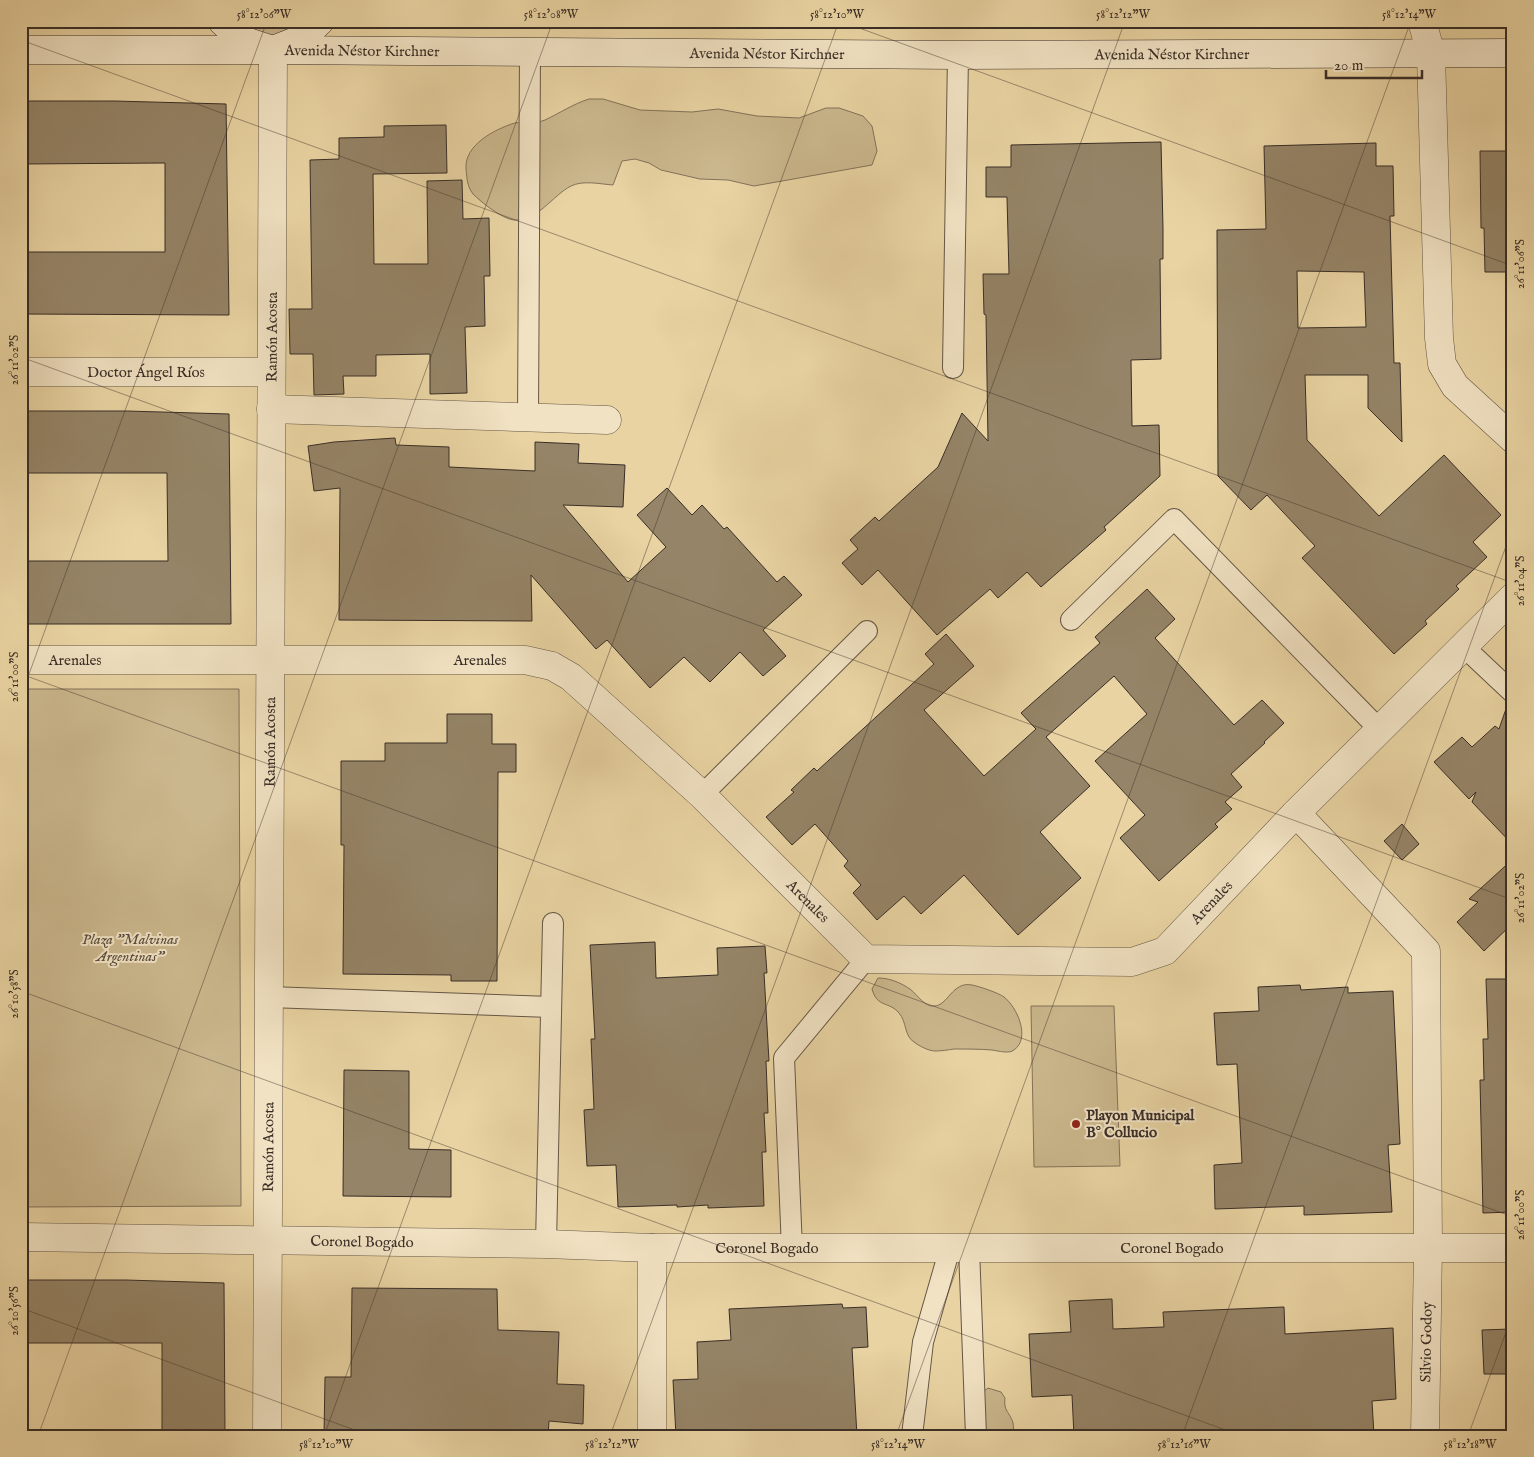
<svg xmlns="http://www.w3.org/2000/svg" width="1534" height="1457" viewBox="0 0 1534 1457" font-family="'IM FELL English',serif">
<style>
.green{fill:#cbb78d;stroke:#82725a}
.building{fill:#958467;stroke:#392e27;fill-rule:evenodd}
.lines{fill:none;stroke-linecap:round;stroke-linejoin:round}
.service-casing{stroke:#655746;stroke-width:22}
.minor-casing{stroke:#655746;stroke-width:29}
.secondary-casing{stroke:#392e27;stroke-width:29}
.service{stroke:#f1e2c3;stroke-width:20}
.minor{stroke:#f1e2c3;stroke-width:28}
.secondary{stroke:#f1e2c3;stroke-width:28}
.ticks{fill:none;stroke:#392e27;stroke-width:1;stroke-opacity:0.45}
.poi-dot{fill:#8f2418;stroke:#f1e2c3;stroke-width:2}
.labels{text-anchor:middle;stroke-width:4;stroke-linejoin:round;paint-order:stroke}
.street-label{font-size:15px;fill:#392e27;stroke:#f1e2c3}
.park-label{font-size:15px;font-style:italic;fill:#56493b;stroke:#f1e2c3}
.poi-label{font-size:15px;font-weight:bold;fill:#392e27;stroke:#f1e2c3;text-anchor:start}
.neatline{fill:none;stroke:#392e27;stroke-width:2}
.ticks-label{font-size:12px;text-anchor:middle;fill:#392e27}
</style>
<rect width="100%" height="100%" fill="#e9d3a2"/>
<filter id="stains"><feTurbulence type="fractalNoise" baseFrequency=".004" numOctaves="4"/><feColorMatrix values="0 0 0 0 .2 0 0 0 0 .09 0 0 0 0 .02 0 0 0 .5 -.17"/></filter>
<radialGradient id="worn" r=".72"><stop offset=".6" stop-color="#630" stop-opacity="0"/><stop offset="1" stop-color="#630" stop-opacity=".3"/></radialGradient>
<!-- green -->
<path class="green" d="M 239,21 L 303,21 L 288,33 L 268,38 L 244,26 Z
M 589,99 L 603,99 L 640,110 L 692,112 L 718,109 L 757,116 L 799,118 L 826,108 L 839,108 L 863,116 L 872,126 L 877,151 L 872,165 L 754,186 L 728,180 L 700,179 L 661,170 L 649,163 L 635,159 L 622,161 L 613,185 C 600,184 583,180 571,186 C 553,195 537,222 514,220 C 502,219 481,202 473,194 C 467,186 467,179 466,169 C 464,145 495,129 515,123 C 524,121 536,124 545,120 C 560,113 573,104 589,99 Z
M 21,689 L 239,689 L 241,1206 L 21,1207 Z
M 878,978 C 890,978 901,983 910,989 C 918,995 924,1007 934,1006 C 948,1006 952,981 972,985 C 978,986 999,993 1004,997 C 1017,1007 1031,1038 1014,1050 C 1009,1054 999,1051 992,1050 C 980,1049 966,1049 954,1049 C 948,1050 941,1051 935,1051 C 929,1051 919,1046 914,1042 C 904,1036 907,1022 899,1013 C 889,1001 877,1008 872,989 Z
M 1031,1006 L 1114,1006 L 1120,1166 L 1034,1167 Z
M 988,1388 L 1001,1392 L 1005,1398 C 1003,1411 1010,1412 1013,1423 C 1014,1426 1013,1432 1013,1436 L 977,1436 L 983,1392 Z"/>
<!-- building -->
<path class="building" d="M 21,101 L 114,101 L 226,104 L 229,315 L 21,314 L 21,252 L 165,252 L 165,163 L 21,164 Z
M 446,125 L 447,173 L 373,174 L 374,264 L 428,264 L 427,181 L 462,180 L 463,219 L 489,218 L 490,276 L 484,276 L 485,326 L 465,327 L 467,393 L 430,394 L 430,354 L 376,355 L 376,376 L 343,376 L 344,394 L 314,395 L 313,354 L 290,354 L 289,309 L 312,309 L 310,160 L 339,159 L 339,138 L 384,137 L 384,126 Z
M 1161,142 L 1163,228 L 1163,259 L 1160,259 L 1161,359 L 1131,360 L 1132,426 L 1159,425 L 1160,476 L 1104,527 L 1106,530 L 1041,587 L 1027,572 L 998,598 L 990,589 L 937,635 L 878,570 L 862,585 L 842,563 L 858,549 L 850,540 L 875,517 L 879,521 L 938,467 L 962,413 L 988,441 L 986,315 L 984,314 L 983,274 L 1009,274 L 1007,197 L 986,197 L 986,167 L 1011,167 L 1011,145 Z
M 1376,143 L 1376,166 L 1393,166 L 1394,216 L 1390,216 L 1394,363 L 1400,363 L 1402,442 L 1368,408 L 1368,375 L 1305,375 L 1307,440 L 1379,516 L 1444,455 L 1501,515 L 1473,542 L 1487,557 L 1456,586 L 1459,589 L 1425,621 L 1427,624 L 1394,654 L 1302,558 L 1315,546 L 1267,495 L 1251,510 L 1218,476 L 1217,230 L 1266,229 L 1264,146 ZM 1297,271 L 1364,272 L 1366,327 L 1298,328 Z
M 1480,151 L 1513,151 L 1513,272 L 1485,272 L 1484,228 L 1481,228 Z
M 21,411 L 127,411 L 229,414 L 231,624 L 21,624 L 21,561 L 168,561 L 167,473 L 21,473 Z
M 395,438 L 396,445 L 449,447 L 449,467 L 535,471 L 535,442 L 579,444 L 578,463 L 625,465 L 623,507 L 563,505 L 628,582 L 666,547 L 637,515 L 667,488 L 692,515 L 702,505 L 724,529 L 727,527 L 777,582 L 784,576 L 802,595 L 763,630 L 786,656 L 763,676 L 740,652 L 710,682 L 684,657 L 650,688 L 607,640 L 596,649 L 531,575 L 532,621 L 339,620 L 340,488 L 314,491 L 308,446 L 334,442 Z
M 1147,589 L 1175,619 L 1155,638 L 1234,725 L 1262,700 L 1284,723 L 1264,742 L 1265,743 L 1231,774 L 1242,787 L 1225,802 L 1232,809 L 1215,824 L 1218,827 L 1159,881 L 1120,838 L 1145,815 L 1095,761 L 1147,714 L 1114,676 L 1046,737 L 1090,786 L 1040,832 L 1081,878 L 1018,935 L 964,875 L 921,914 L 904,896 L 877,920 L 853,893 L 861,885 L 844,866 L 848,861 L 815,824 L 792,845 L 766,817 L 794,792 L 791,790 L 814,768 L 817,771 L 934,664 L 925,654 L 946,634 L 974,666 L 924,710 L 984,776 L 1036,729 L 1021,713 L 1100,643 L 1095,637 Z
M 1508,703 L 1513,705 L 1513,845 L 1472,802 L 1476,792 L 1469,799 L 1434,762 L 1462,737 L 1472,747 L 1495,726 L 1499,729 Z
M 447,714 L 492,714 L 492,744 L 516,744 L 516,772 L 498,772 L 497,981 L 451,981 L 451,975 L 343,974 L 344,845 L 341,845 L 341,761 L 385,761 L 385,743 L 447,743 Z
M 1402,824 L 1419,844 L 1402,860 L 1384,841 Z
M 1513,859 L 1513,923 L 1484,951 L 1457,922 L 1478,902 L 1469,899 Z
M 655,942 L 656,978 L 718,975 L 717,948 L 765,946 L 767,973 L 764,973 L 769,1061 L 766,1061 L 768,1113 L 764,1113 L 766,1152 L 762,1152 L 764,1206 L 708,1208 L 708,1205 L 677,1207 L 677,1205 L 618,1207 L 616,1165 L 587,1166 L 584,1110 L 594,1109 L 591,1039 L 595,1039 L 590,945 Z
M 1486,979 L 1513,979 L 1513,1212 L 1483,1213 L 1480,1080 L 1484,1080 L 1483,1039 L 1488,1039 Z
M 1300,985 L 1301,990 L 1348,987 L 1348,993 L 1393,991 L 1400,1144 L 1388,1145 L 1392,1212 L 1304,1215 L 1304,1206 L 1215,1209 L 1214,1165 L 1242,1163 L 1237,1064 L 1217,1065 L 1214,1013 L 1259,1011 L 1258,987 Z
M 344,1070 L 409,1071 L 409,1149 L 451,1150 L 451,1197 L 343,1196 Z
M 21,1280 L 126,1280 L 224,1283 L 225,1436 L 162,1436 L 162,1343 L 21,1343 Z
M 352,1288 L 497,1289 L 498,1330 L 559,1332 L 557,1384 L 584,1385 L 583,1424 L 549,1421 L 548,1436 L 324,1436 L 325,1377 L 351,1377 Z
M 1112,1299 L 1113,1329 L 1164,1327 L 1163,1312 L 1284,1307 L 1285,1334 L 1393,1328 L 1396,1399 L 1372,1401 L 1374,1436 L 1074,1436 L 1072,1395 L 1032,1397 L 1029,1334 L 1071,1332 L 1069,1301 Z
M 842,1304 L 843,1308 L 866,1307 L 868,1347 L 852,1348 L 857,1436 L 676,1436 L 673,1380 L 698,1379 L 697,1342 L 731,1340 L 729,1309 Z
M 1510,1329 L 1513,1374 L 1484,1374 L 1482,1330 Z"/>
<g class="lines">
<!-- service casing -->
<g class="service-casing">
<path id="service" d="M 953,368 L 958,55
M 528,418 L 530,51
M 1071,620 L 1174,519 L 1379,729
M 1464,647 L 1513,693
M 702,795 L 867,631
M 269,997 L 551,1007
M 546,1244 L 553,923
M 969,1248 L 976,1436
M 792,1249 L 784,1058 L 866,959
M 912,1436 L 923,1342 L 950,1248"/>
</g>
<!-- minor casing -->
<g class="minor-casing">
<g id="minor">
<path d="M 1422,21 L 1431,54 L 1439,338 L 1442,364 L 1455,386 L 1513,439"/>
<path id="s1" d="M 21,372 L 271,372"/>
<path d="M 271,409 L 607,420"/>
<path id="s2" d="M 21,660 L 525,660 L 552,666 L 571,677 L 702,795 L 866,959 L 1132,962 L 1165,951 L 1296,813 L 1513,597"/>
<path d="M 1296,813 L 1426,951 L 1428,1247 L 1425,1436"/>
<path id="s3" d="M 21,1237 L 546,1244 L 652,1248 L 1513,1248"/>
<path id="s4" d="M 267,1436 L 273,50"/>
<path d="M 652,1436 L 652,1248"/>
</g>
</g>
<!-- secondary casing -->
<g class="secondary-casing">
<g id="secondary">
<path d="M 222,21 L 242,40 L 273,50 L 301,39 L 320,21"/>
<path id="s5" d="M 21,50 L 273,50 L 958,55 L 1513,53"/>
</g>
</g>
<!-- service -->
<use href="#service" class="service"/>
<!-- minor -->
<use href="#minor" class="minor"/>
<!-- secondary -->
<use href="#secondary" class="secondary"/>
</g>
<!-- ticks -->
<path class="ticks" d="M 840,21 L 1513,266M 21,40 L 1513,583M 21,357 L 1513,900M 21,674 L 1513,1217M 21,696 L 267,21M 21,991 L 1242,1436M 21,1308 L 371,1436M 38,1436 L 553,21M 324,1436 L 839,21M 610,1436 L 1125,21M 896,1436 L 1411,21M 1182,1436 L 1513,527M 1468,1436 L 1513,1313"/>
<!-- markers -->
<circle class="poi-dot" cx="1076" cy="1124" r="5"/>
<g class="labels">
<!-- street labels -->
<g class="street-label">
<text dy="5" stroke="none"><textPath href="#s5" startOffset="341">Avenida Néstor Kirchner</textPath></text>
<text dy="5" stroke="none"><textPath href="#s5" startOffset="746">Avenida Néstor Kirchner</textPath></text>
<text dy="5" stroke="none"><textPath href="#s5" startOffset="1151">Avenida Néstor Kirchner</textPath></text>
<text dy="5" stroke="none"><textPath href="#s4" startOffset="1099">Ramón Acosta</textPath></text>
<text dy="5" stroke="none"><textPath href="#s1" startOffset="125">Doctor Ángel Ríos</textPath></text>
<text dy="5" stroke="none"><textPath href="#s2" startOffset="54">Arenales</textPath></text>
<text dy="5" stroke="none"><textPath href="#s2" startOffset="459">Arenales</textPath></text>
<text dy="5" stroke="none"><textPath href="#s4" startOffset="694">Ramón Acosta</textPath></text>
<text dy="5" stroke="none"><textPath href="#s2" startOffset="880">Arenales</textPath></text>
<text dy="5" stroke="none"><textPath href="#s2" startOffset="1330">Arenales</textPath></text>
<text dy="5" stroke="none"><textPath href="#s4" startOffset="289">Ramón Acosta</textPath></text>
<text dy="5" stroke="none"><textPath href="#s3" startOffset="341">Coronel Bogado</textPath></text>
<text dy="5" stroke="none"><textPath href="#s3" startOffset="746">Coronel Bogado</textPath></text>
<text dy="5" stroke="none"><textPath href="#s3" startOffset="1151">Coronel Bogado</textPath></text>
<text transform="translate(1426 1342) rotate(-89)" y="5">Silvio Godoy</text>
</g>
<!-- park labels -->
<g class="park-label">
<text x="130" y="944">Plaza "Malvinas<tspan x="130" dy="17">Argentinas"</tspan></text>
</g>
<!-- poi labels -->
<g class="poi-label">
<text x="1086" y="1120">Playon Municipal<tspan x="1086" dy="17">B° Collucio</tspan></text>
</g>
</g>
<!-- margin -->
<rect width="1534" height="1457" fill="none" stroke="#e9d3a2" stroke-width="55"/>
<!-- scale -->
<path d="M1326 70v8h96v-8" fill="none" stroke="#392e27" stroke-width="2.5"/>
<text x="1334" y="70" font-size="15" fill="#392e27" stroke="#f1e2c3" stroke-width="4" paint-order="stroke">20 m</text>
<rect x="28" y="28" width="1478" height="1402" class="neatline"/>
<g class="ticks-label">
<text x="264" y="18">58°12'06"W</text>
<text x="551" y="18">58°12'08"W</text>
<text x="837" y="18">58°12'10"W</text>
<text x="1123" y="18">58°12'12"W</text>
<text x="1409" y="18">58°12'14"W</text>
<text transform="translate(1520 264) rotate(-90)" y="4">26°11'06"S</text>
<text transform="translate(14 360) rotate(-90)" y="4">26°11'02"S</text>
<text transform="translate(1520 581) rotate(-90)" y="4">26°11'04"S</text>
<text transform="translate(14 677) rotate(-90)" y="4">26°11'00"S</text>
<text transform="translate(1520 898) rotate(-90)" y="4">26°11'02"S</text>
<text transform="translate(14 994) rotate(-90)" y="4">26°10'58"S</text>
<text transform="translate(1520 1215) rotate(-90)" y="4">26°11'00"S</text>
<text transform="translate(14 1311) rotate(-90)" y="4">26°10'56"S</text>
<text x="326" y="1448">58°12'10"W</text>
<text x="612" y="1448">58°12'12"W</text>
<text x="898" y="1448">58°12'14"W</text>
<text x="1184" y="1448">58°12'16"W</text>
<text x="1470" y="1448">58°12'18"W</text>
</g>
<rect width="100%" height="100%" filter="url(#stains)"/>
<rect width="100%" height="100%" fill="url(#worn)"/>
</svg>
